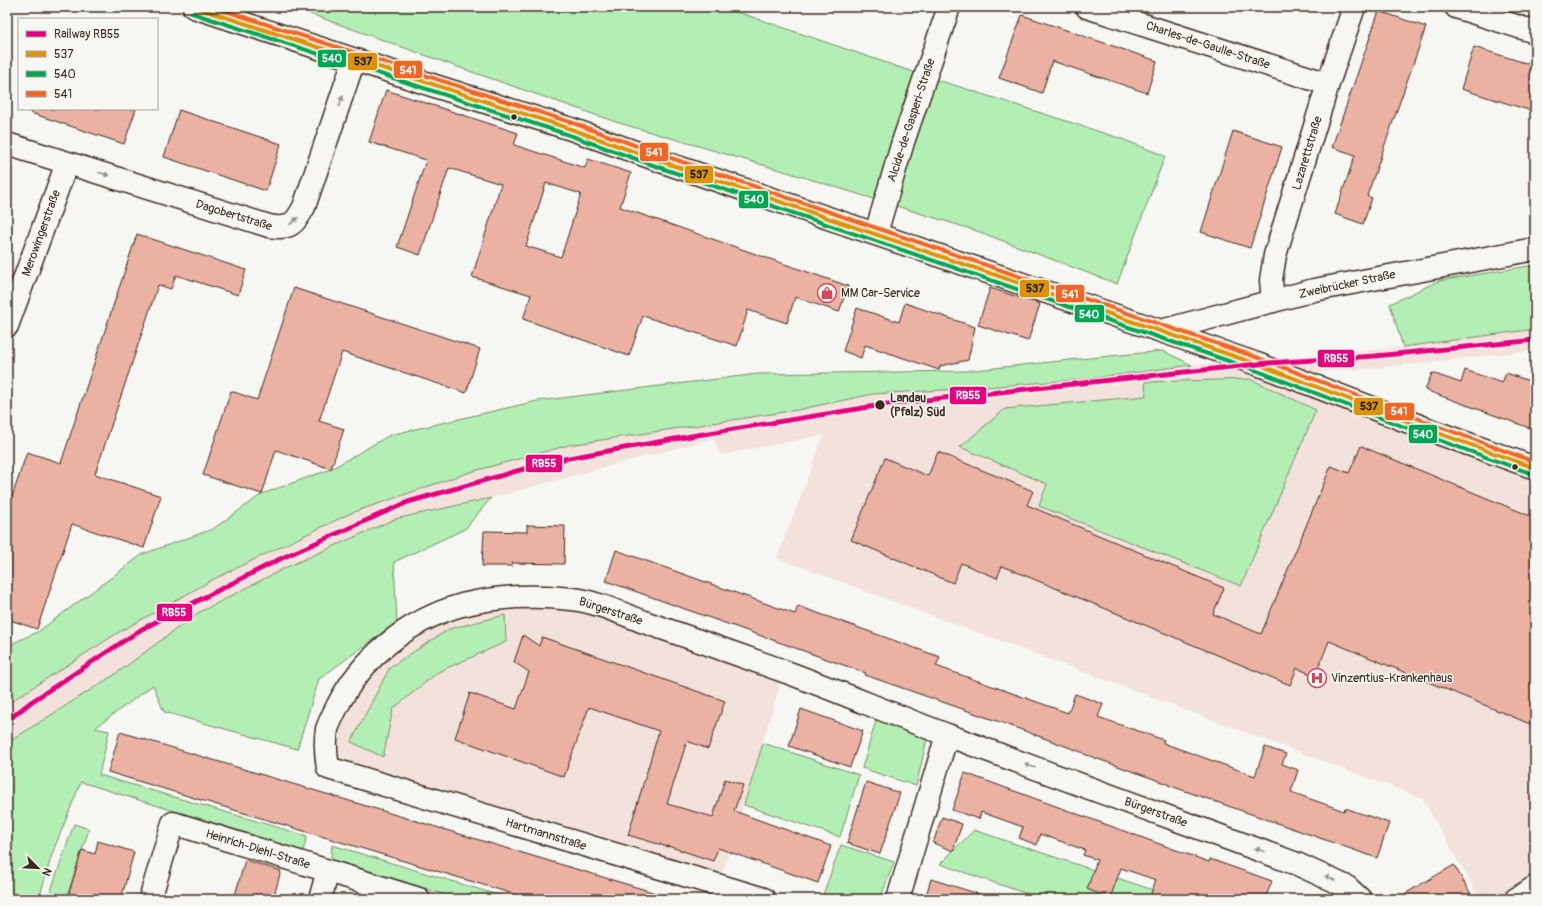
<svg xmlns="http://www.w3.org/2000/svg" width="1542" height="906" viewBox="0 0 1542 906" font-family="Pangolin,sans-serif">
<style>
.built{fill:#f3e2db}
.green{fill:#b3efb4;stroke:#778c69}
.building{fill:#ebb2a4;stroke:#3b2a1e;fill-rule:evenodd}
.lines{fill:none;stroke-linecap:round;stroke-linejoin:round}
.street-casing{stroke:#3b2a1e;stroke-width:25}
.secondary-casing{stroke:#3b2a1e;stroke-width:25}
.street{stroke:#f6f6f2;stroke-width:22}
.secondary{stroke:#f6f6f2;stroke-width:22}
.bus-1-casing{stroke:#f6f6f2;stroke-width:7}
.bus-2-casing{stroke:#f6f6f2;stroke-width:7}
.bus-3-casing{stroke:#f6f6f2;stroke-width:7}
.bus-1{stroke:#db9304;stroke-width:4}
.bus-2{stroke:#00a651;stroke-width:4}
.bus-3{stroke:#f26522;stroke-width:4}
.rail-1-casing{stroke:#f6f6f2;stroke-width:8}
.rail-1{stroke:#e5007d;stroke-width:5}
.oneway{fill:#989088}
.bus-dot{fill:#3b2a1e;stroke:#f6f6f2;stroke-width:1.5}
.labels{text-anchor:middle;stroke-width:3;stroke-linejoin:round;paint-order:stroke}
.street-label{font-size:12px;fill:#3b2a1e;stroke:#f6f6f2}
.poi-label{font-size:12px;fill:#3b2a1e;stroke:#f6f6f2;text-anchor:start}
.stop-label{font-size:12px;font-weight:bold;fill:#3b2a1e;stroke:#f6f6f2;text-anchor:start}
.line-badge{stroke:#f6f6f2;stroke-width:1.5}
.badge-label{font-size:11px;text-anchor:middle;font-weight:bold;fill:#fff}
.pale-badge-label{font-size:11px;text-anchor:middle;font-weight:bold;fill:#111}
</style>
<rect width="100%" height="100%" fill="#f6f6f2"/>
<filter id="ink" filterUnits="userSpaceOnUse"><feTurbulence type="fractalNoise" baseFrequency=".025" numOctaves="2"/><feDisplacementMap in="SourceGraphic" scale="8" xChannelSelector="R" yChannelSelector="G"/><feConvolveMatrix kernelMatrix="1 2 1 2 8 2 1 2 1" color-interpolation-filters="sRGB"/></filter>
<g filter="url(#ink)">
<!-- built -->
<path class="built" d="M 1535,329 L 1535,350 L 1378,368 L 1281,374 L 1535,466 L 1535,887 L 1516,899 L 1480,899 L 1422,798 L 777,558 L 824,435 L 720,455 L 714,438 L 491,498 L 395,519 L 114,675 L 7,743 L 7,704 L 116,634 L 212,580 L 351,513 L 467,473 L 569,445 L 797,410 L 874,394 L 961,389 L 1085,379 L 1192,365 L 1344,353 L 1403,347 Z
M 542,597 L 784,672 L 719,885 L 328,768 L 337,707 L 418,623 Z"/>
<!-- green -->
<path class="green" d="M 291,7 L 723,7 L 904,69 L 1122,139 L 1165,156 L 1117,284 L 977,231 L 787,172 L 616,122 L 455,66 Z
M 1535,265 L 1535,329 L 1403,347 L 1390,304 L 1438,281 Z
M 1163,351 L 1192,365 L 1085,379 L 961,389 L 873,394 L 797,410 L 569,445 L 467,473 L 351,513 L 212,580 L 116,634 L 7,704 L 7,646 L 39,631 L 143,554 L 213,529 L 262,494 L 331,469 L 390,435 L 537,401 L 758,374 L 966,371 L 1079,359 Z
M 1250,379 L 1316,410 L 1241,586 L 1039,506 L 1047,484 L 960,447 L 1005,409 L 1146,396 L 1145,382 Z
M 491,498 L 465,529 L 394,562 L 397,622 L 319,679 L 297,749 L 164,712 L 153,685 L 95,728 L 109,731 L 99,775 L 307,836 L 303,851 L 81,782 L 52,854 L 39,899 L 7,899 L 7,743 L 114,675 L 198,613 L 287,567 L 395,519 Z
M 505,615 L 506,642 L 438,672 L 393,709 L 383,757 L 351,742 L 390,667 L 449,629 Z
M 878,714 L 928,735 L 916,786 L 862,768 Z
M 763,743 L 859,775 L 840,837 L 744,805 Z
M 74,824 L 89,829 L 66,899 L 48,899 Z
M 974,830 L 1180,899 L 1042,899 L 940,864 Z
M 332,845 L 511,899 L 459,899 L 331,859 Z
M 841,845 L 894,862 L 880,899 L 836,899 L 823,895 Z"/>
<!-- building -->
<path class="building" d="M 1379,11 L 1426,27 L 1367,196 L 1372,198 L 1363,224 L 1335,214 L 1355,155 L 1332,147 Z
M 1022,15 L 1157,61 L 1147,93 L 1052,61 L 1042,93 L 999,78 Z
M 1474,47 L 1535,66 L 1535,112 L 1461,89 Z
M 386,90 L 518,133 L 514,145 L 585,168 L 588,159 L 631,173 L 620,207 L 848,286 L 839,312 L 795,297 L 787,323 L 748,310 L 737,346 L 643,316 L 629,356 L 523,319 L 531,295 L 472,277 L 501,184 L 449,168 L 420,255 L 397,247 L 426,160 L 369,142 ZM 546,183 L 581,194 L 561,257 L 526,246 Z
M 32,109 L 136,109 L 124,144 L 31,113 Z
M 179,110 L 281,144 L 266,191 L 164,157 Z
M 1233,131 L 1282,147 L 1250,248 L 1201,232 Z
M 137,234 L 246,270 L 238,295 L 176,275 L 171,289 L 158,285 L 95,474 L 161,496 L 144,548 L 72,524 L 37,629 L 7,619 L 7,512 L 27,452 L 61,463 Z
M 294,288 L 480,349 L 466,393 L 342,352 L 319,421 L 344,429 L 331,469 L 276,450 L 262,494 L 203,475 L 231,391 L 257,400 Z
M 990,288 L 1040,304 L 1028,341 L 978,325 Z
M 905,303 L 975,327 L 968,360 L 940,366 L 939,370 L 865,345 L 861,358 L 843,351 L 857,308 L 899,322 Z
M 1465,370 L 1502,383 L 1506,373 L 1535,383 L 1535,430 L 1425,390 L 1432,373 L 1461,383 Z
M 1361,446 L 1535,518 L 1535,726 L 1329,641 L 1315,676 L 1297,668 L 1290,685 L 1002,566 L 997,578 L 961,563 L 953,583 L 851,540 L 885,458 L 928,476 L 938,452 L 1033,491 L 1027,505 L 1224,588 L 1213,614 L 1261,634 L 1331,466 L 1349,473 Z
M 527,525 L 565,526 L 564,564 L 512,563 L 512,566 L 482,566 L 484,531 L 527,532 Z
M 616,550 L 795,614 L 798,606 L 940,657 L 936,666 L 1068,713 L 1075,694 L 1103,704 L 1098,717 L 1164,740 L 1163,743 L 1255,776 L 1265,747 L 1286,754 L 1282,764 L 1298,770 L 1291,792 L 1344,811 L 1345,808 L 1389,823 L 1377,858 L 1168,785 L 1168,784 L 1084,754 L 1084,753 L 1014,727 L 865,675 L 866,673 L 606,581 Z
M 523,635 L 539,646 L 542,637 L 725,701 L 708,749 L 687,741 L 667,804 L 713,817 L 725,779 L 743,785 L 734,811 L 831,846 L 818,883 L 718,848 L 713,861 L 668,846 L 668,847 L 628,835 L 659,731 L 589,707 L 564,777 L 455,738 L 470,693 L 516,709 L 529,672 L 514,662 Z
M 801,709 L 863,731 L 850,767 L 789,746 Z
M 120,732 L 659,894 L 658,899 L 530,899 L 108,772 Z
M 965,773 L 1209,862 L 1210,859 L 1272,881 L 1265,899 L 1149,899 L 1156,880 L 1121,868 L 1110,898 L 1087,889 L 1097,860 L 1083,855 L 1085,850 L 1040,834 L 1037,845 L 1019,838 L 1023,827 L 981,812 L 979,819 L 952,810 Z
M 866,782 L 900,793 L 880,854 L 847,843 Z
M 942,817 L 962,824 L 953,851 L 933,843 Z
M 98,841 L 134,852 L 121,899 L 87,899 L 69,893 L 82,850 L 95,854 Z
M 245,860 L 281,871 L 273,899 L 234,899 Z
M 1454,865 L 1474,899 L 1396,899 Z
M 931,879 L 982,895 L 982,899 L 925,899 Z"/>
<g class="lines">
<!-- street casing -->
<g class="street-casing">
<path id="street" d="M 1087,7 L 1328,84
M 1456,7 L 1535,32
M 7,144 L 269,226 C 289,230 295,224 304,207 L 354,60
M 876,233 L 903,142 L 949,7
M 1273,301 L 1271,280 L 1275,255 L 1328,84 L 1354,7
M 7,326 L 67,163
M 150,899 L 173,823 L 419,899
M 320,899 L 328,871
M 764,899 L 328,768 C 326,756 325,741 327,729 C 329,723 333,715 336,709 C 360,659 408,620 462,605 C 498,596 535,595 572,599 C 595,601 625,615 647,623 C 694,639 742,656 789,673 C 843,693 896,716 950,736 C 1065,780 1181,821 1297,864 L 1347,887 L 1360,899
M 898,899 L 947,735
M 1516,899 L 1535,887"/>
</g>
<!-- secondary casing -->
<g class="secondary-casing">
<path id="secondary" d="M 194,7 L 441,88 L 571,129 L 666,163 L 1161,331 L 1257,364 L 1438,433 L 1535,468
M 1161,331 L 1314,290 L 1535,249"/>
</g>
<!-- street -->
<use href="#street" class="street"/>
<!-- secondary -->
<use href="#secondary" class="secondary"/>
<!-- bus-1 casing -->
<g class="bus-1-casing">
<path id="bus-1" d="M 194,7 L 571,129 L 666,163 L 1257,364 L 1438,433 L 1535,468"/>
</g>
<!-- bus-2 casing -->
<g class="bus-2-casing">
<path id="bus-2" d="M 192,13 L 569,135 L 664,169 L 1255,370 L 1436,439 L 1533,474"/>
</g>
<!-- bus-3 casing -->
<g class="bus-3-casing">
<path id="bus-3" d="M 213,7 L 573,123 L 668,157 L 1259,358 L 1440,427 L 1535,462"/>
</g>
<!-- bus-1 -->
<use href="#bus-1" class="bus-1"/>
<!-- bus-2 -->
<use href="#bus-2" class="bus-2"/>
<!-- bus-3 -->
<use href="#bus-3" class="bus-3"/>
<!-- rail-1 casing -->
<g class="rail-1-casing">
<path id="rail-1" d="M 7,721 L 31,702 L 142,629 L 284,557 L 408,502 L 552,461 L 697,435 L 888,404 L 1268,363 L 1375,356 L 1535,340"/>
</g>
<!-- rail-1 -->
<use href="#rail-1" class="rail-1"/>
</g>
<!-- one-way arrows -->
<defs><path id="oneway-solid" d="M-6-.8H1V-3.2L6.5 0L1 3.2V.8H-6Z"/></defs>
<g class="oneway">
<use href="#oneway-solid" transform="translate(341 101) rotate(-71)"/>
<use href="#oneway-solid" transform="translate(104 174) rotate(17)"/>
<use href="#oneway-solid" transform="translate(294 221) rotate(-40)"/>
<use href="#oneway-solid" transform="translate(1030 766) rotate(-160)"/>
<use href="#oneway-solid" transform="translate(1260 850) rotate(-160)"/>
<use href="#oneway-solid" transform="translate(1330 878) rotate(-156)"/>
</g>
</g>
<!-- icons -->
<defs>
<g id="shop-ring" transform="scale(1)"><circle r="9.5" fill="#f6f6f2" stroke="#d1495b" stroke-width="1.5"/><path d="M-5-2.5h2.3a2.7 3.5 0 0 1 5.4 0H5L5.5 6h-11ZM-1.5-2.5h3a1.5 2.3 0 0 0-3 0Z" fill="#d1495b"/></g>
<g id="hospital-ring" transform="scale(1)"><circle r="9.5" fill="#f6f6f2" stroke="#d1495b" stroke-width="1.5"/><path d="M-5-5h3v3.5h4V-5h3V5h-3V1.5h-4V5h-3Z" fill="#d1495b"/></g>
</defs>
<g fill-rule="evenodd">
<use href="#shop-ring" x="827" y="293"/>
<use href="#hospital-ring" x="1317" y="678"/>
</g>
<!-- markers -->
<g class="bus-dot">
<circle cx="514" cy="117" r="3.5"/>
<circle cx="880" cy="405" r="5.5"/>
<circle cx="1515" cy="467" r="3.5"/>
</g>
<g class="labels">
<!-- street labels -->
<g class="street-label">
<text transform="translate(1208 45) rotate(18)" y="4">Charles-de-Gaulle-Straße</text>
<text transform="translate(911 120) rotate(-72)" y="4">Alcide-de-Gasperi-Straße</text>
<text transform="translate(1307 153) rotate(-73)" y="4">Lazarettstraße</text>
<text transform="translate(234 215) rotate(17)" y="4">Dagobertstraße</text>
<text transform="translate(41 233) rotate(-70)" y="4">Merowingerstraße</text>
<text transform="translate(1347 284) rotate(-12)" y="4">Zweibrücker Straße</text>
<text transform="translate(611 611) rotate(18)" y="4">Bürgerstraße</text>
<text transform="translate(1156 812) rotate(20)" y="4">Bürgerstraße</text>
<text transform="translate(546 834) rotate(17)" y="4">Hartmannstraße</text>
<text transform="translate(258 849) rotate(17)" y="4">Heinrich-Diehl-Straße</text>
</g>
<!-- poi labels -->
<g class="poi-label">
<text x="841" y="297">MM Car-Service</text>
<text x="1331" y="682">Vinzentius-Krankenhaus</text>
</g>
<!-- stop labels -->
<g class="stop-label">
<text x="890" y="402">Landau<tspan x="890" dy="14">(Pfalz) Süd</tspan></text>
</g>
</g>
<g class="line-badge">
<rect x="317" y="49" width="30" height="19" rx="4" fill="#00a651"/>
<rect x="347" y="52" width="31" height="19" rx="4" fill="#db9304"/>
<rect x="393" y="60" width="30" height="19" rx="4" fill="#f26522"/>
<rect x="639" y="142" width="30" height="20" rx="4" fill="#f26522"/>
<rect x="684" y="165" width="30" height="19" rx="4" fill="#db9304"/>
<rect x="738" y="190" width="31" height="19" rx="4" fill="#00a651"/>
<rect x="1019" y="279" width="31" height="19" rx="4" fill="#db9304"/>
<rect x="1055" y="284" width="30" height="19" rx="4" fill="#f26522"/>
<rect x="1074" y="304" width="31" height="19" rx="4" fill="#00a651"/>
<rect x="1317" y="349" width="38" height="19" rx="4" fill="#e5007d"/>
<rect x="949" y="386" width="38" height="19" rx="4" fill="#e5007d"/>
<rect x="1353" y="397" width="31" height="19" rx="4" fill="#db9304"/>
<rect x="1384" y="402" width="31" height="19" rx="4" fill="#f26522"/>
<rect x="1408" y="424" width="30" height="20" rx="4" fill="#00a651"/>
<rect x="525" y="454" width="38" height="19" rx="4" fill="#e5007d"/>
<rect x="156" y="603" width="37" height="19" rx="4" fill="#e5007d"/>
</g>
<g class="badge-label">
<text x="332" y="62">540</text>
<text x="408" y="74">541</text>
<text x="654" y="156">541</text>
<text x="754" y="203">540</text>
<text x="1070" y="298">541</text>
<text x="1089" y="318">540</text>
<text x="1336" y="362">RB55</text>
<text x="968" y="399">RB55</text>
<text x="1399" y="415">541</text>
<text x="1423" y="438">540</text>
<text x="544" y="467">RB55</text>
<text x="174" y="616">RB55</text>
</g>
<g class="pale-badge-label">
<text x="363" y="65">537</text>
<text x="699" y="178">537</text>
<text x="1035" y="292">537</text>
<text x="1369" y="410">537</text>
</g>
<!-- margin -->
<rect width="1542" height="906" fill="none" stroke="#f6f6f2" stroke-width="24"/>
<rect x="12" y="12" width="1518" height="882" fill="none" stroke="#3b2a1e" stroke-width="1.5" filter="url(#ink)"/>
<!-- legend -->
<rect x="18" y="18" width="140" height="92" fill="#f6f6f2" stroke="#aba49d"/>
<rect x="26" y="31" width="20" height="6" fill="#e5007d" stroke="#aba49d"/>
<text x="54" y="38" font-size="12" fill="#3b2a1e">Railway RB55</text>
<rect x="26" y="51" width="20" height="6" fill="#db9304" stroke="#aba49d"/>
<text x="54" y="58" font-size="12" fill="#3b2a1e">537</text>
<rect x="26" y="71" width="20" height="6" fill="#00a651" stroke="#aba49d"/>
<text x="54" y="78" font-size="12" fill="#3b2a1e">540</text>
<rect x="26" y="91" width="20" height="6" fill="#f26522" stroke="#aba49d"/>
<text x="54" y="98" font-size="12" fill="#3b2a1e">541</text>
<!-- north arrow -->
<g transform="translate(38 868) rotate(114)" stroke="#f6f6f2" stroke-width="3" paint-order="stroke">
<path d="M0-3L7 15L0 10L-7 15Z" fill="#3b2a1e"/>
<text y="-6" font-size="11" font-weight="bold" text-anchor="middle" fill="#3b2a1e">N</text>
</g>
</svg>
